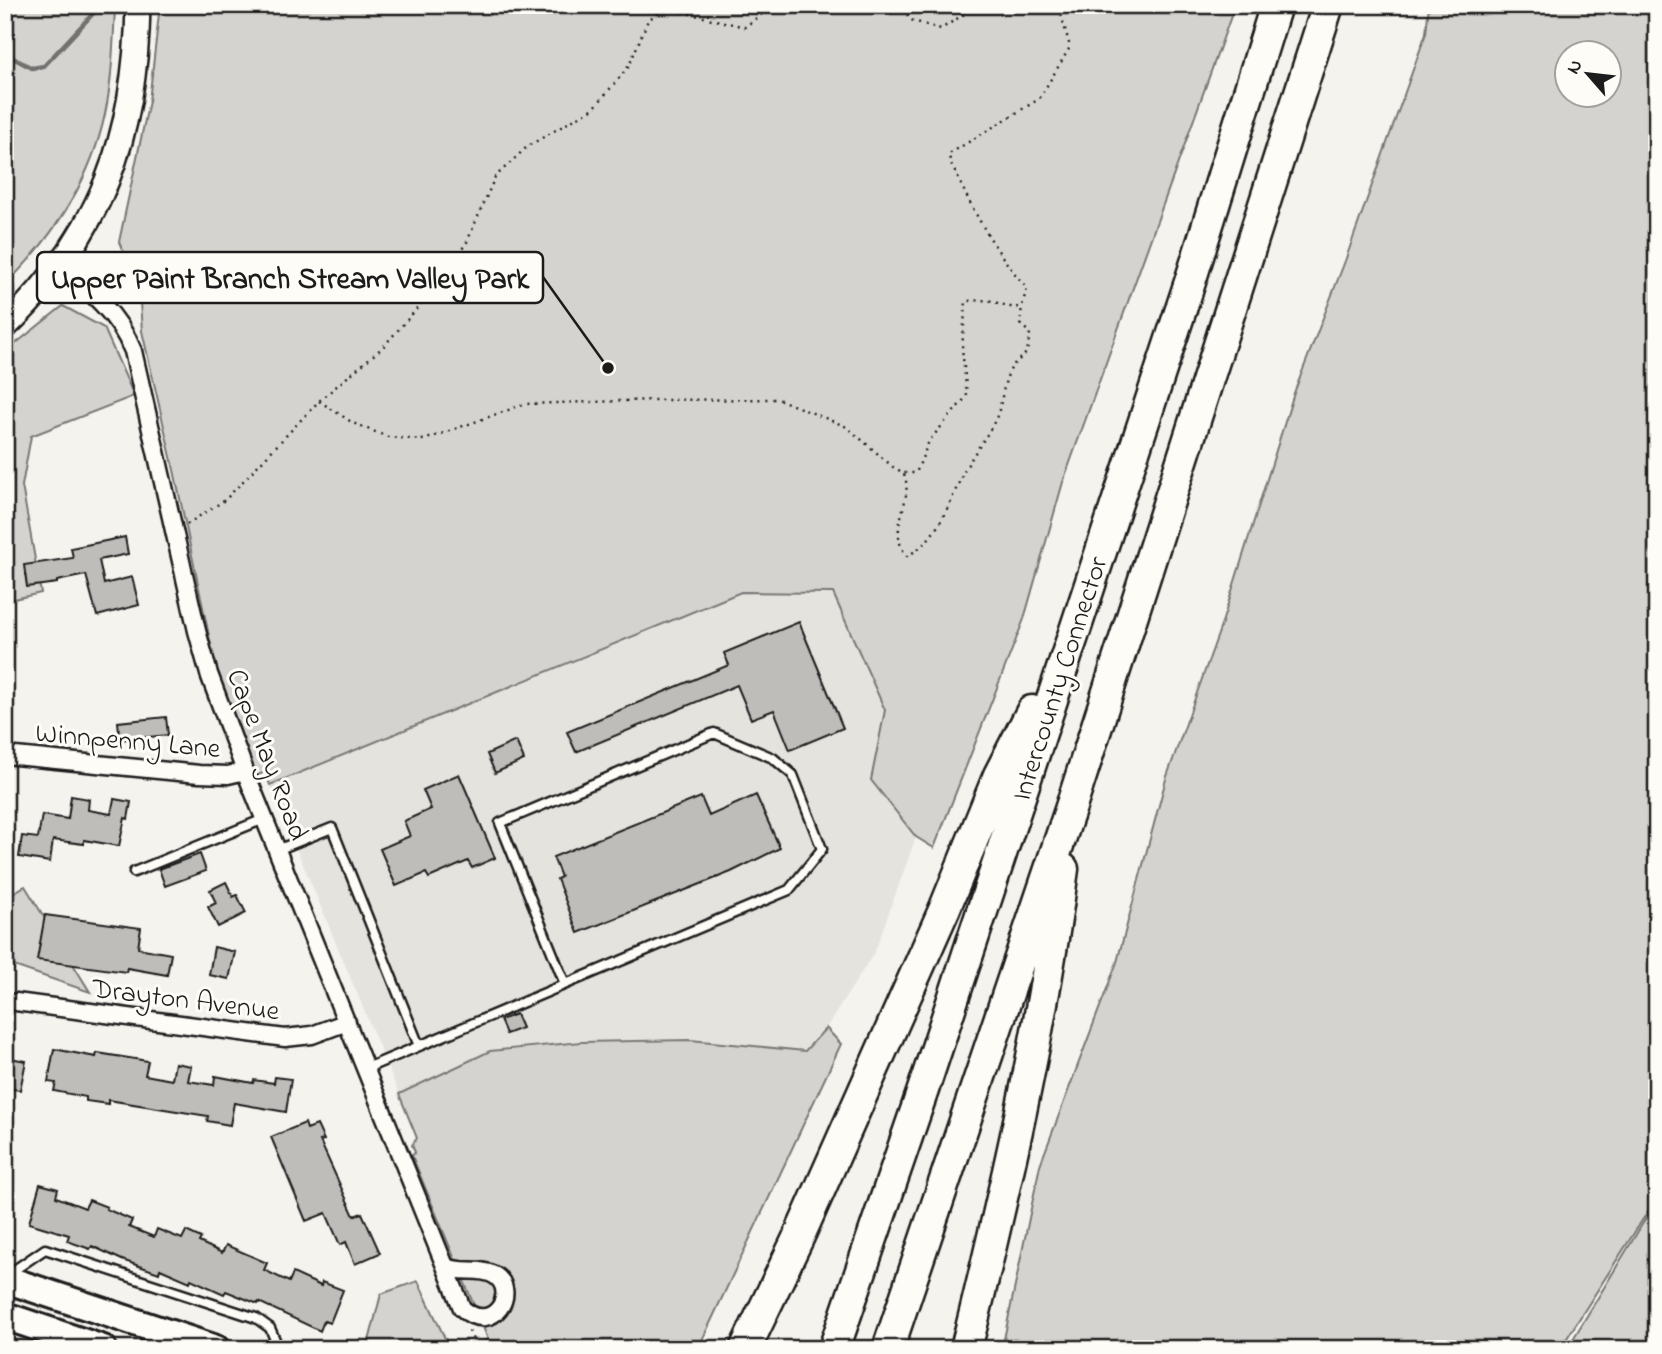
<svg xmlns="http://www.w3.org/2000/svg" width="1662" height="1354" viewBox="0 0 1662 1354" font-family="'Indie Flower',sans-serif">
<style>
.built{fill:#e4e3de}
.green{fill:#d4d3cf;stroke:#787876;stroke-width:2;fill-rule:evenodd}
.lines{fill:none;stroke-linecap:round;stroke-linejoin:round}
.stream{stroke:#72716f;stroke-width:4.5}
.building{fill:#bebdba;stroke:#1c1c1c;stroke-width:2}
.lane-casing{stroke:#1c1c1c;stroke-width:13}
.street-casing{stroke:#1c1c1c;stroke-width:21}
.secondary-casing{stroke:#1c1c1c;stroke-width:28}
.primary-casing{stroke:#1c1c1c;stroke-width:32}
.highway-casing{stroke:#1c1c1c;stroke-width:35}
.path{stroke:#1c1c1c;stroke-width:2.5;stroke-dasharray:2 5;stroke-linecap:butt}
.lane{stroke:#fdfcf7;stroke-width:8}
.street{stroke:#fdfcf7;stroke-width:16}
.secondary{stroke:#fdfcf7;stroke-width:23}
.primary{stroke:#fdfcf7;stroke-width:26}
.highway{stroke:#fdfcf7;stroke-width:30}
.labels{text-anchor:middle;stroke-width:6;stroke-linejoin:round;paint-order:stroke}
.street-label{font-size:28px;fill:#1c1c1c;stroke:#fdfcf7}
.leader{fill:none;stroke:#1c1c1c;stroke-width:2.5}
.callout-dot{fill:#1c1c1c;stroke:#fdfcf7;stroke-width:2.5}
.callout{fill:#fdfcf7;stroke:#1c1c1c;stroke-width:2.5}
.callout-label{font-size:30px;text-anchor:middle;font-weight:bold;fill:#1c1c1c}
</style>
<rect width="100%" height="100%" fill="#f4f3ee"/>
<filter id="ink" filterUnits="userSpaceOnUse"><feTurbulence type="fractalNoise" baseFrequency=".0143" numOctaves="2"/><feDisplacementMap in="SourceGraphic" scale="14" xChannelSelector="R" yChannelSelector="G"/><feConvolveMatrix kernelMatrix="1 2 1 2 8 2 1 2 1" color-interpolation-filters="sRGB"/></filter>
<g filter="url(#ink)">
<!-- built -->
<path class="built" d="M 741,592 L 833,593 L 885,710 L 871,780 L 916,837 L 875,951 L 826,1028 L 805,1051 L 690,1040 L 581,1042 L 490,1051 L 399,1094 L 270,785 Z"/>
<!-- green -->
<path class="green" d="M 5,5 L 115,5 C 114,34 113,62 109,91 C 99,167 59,232 5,285 Z
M 160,5 L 1235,5 L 1063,482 L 1024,619 L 934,848 L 916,837 L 871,780 L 885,710 L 833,593 L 741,592 L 270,785 L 265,772 L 256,776 L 216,669 L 174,470 L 142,331 L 139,288 L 119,242 L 149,101 Z
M 1429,5 L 1657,5 L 1657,1197 L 1560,1349 L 1002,1349 L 1040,1165 L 1117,962 L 1166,779 L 1221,626 L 1294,393 L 1345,261 L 1426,33 ZM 1568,52 L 1610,52 L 1610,94 L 1568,94 Z
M 63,306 L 104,328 L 134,396 L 31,436 L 22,486 L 41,593 L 5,601 L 5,352 Z
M 25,886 L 90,992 L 14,966 L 5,982 L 5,897 Z
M 826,1028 L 841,1044 L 698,1349 L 470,1349 L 488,1339 L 412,1156 L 415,1152 L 412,1145 L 417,1138 L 399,1094 L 490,1051 L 581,1042 L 690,1040 L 805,1051 Z
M 1657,1201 L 1657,1349 L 1567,1349 L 1655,1203 Z
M 418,1281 L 450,1349 L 367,1349 L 381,1294 Z"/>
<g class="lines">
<!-- stream -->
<path class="stream" d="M 228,5 L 234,5
M 5,66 L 11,57 L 32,68 L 44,66 L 101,5"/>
</g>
<!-- building -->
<path class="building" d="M 125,537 L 128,554 L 99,560 L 104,584 L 132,577 L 139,605 L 97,616 L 86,575 L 57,581 L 57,583 L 27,587 L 24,565 L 73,558 L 71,548 Z
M 799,622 L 843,728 L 790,750 L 774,710 L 751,719 L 737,685 L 576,752 L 567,732 L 729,665 L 724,653 Z
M 166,717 L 168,735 L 120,740 L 118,722 Z
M 516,741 L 524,760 L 495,773 L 487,754 Z
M 459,774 L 495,858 L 472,868 L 468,861 L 429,878 L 426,873 L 396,886 L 380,849 L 410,836 L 404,821 L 431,809 L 423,790 Z
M 756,795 L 780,848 L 731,872 L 578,933 L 557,879 L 561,877 L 553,857 L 701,797 L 709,816 Z
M 71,796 L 89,799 L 88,810 L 111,814 L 114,799 L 131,802 L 128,819 L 125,818 L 119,846 L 84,840 L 84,844 L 53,840 L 50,862 L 19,857 L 22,836 L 38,838 L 42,815 L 68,819 Z
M 200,854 L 206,871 L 165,886 L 159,869 Z
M 226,882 L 233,897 L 237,895 L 246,913 L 218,927 L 208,907 L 216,903 L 210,890 Z
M 45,915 L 141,928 L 138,948 L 171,954 L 167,975 L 127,968 L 126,972 L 37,960 Z
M 214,947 L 235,952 L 229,979 L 209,975 Z
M 516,1014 L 522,1028 L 506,1034 L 500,1020 Z
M 54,1049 L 96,1057 L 97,1053 L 148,1061 L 145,1075 L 172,1080 L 175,1063 L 191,1066 L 188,1081 L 214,1085 L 215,1076 L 253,1083 L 254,1080 L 274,1083 L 275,1077 L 291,1079 L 286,1112 L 234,1103 L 230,1125 L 207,1121 L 208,1116 L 108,1100 L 108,1104 L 86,1101 L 86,1097 L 54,1091 L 56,1083 L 48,1082 Z
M 5,1057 L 26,1061 L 20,1090 L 5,1088 Z
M 305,1123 L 307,1129 L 317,1125 L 324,1140 L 320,1141 L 354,1216 L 362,1213 L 380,1253 L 355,1264 L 346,1242 L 340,1245 L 326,1213 L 306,1221 L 271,1137 Z
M 40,1184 L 58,1189 L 56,1197 L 85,1208 L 89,1200 L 107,1207 L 106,1209 L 132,1220 L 129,1227 L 154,1237 L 157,1229 L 182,1239 L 186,1231 L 201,1238 L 199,1242 L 222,1253 L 226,1245 L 267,1263 L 264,1270 L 289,1282 L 293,1273 L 321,1286 L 322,1282 L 343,1290 L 330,1323 L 324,1321 L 320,1331 L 259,1302 L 258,1304 L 226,1291 L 224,1294 L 191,1279 L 190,1282 L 160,1269 L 159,1273 L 122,1260 L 92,1246 L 90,1249 L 67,1241 L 69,1235 L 29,1223 Z"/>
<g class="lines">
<!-- lane casing -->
<g class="lane-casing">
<path id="lane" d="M 277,850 L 332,828 L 419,1046
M 134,872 L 264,819
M 367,1068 L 789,890 L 822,849 L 793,775 L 773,758 L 714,733 L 500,823 L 565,984
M 10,1273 L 45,1249 L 256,1318 L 270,1328 L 279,1349"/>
</g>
<!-- street casing -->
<g class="street-casing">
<path id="street" d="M 59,267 C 90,291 118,313 133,351 L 197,631 L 209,674 L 245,771 L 462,1308 C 493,1337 520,1290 494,1275 C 480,1267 462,1274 447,1267
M 5,755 L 199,774 L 228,775 L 245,771
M 16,1002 L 285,1038 L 312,1035 L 347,1022"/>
</g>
<!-- secondary casing -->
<g class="secondary-casing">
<path id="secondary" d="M 5,327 C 101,235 136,137 138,5"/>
</g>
<!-- primary casing -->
<g class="primary-casing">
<path id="primary" d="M 5,1279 L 216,1349
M 5,1316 L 103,1349"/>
</g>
<!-- highway casing -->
<g class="highway-casing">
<path id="highway" d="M 745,1349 L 800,1234 L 944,910 L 999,775 L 1032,711
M 834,1349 L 923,1090 L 1190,282 L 1276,5
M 888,1349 L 1072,804 L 1328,5
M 966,1349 C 1005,1191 1042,1030 1063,869"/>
</g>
<!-- path -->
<path class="path" d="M 897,5 L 913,21 L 941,29 L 969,11 L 995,10 L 1006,5
M 319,401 L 353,423 L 388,437 L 424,440 L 525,404 L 654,400 L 778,399 L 847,427 L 893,467 L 904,473 L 916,473 L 929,441 L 967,396 L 962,348 L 966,301 L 988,300 L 1014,308 L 1022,306 L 1027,288 C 993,250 971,207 950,161 L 949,154 L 1039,99 L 1070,47 L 1060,10 L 1055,5
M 904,474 C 915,502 885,529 907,556 C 938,540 949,503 963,474 C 972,454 987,438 996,418 C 1003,403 1002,382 1012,367 C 1015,362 1023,357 1027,352 L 1030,333 L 1020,324 L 1022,306
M 187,524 L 225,500 L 319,401 L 383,347 L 431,293 L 467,242 L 495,177 L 528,146 L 594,108 L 629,66 L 648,20 L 666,8 L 745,27 L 773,5
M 469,1331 L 477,1349"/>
<!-- lane -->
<use href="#lane" class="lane"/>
<!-- street -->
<use href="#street" class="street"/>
<!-- secondary -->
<use href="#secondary" class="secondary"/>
<!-- primary -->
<use href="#primary" class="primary"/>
<!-- highway -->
<use href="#highway" class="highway"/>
</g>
</g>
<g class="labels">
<!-- street labels -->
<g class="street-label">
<text transform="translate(1058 678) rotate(-72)" y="10">Intercounty Connector</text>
<text transform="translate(128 739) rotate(5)" y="10">Winnpenny Lane</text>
<text transform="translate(269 754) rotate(69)" y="10">Cape May Road</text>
<text transform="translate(186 998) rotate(7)" y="10">Drayton Avenue</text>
</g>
</g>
<!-- callouts -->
<path class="leader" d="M608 368L543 277"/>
<circle class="callout-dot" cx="608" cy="368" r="7"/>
<rect class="callout" x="37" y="252" width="506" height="51" rx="7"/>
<g class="callout-label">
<text x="290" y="288">Upper Paint Branch Stream Valley Park</text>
</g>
<!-- margin -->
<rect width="1662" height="1354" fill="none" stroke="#fdfcf7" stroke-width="28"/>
<rect x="14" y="14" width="1634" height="1326" fill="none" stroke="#1c1c1c" stroke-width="2.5" filter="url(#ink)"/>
<!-- north arrow -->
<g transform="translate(1588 74) rotate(298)"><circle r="33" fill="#fdfcf7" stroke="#a3a29f" stroke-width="2"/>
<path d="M0-5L12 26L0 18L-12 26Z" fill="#1c1c1c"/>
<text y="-10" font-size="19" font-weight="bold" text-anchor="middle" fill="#1c1c1c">N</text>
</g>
</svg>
